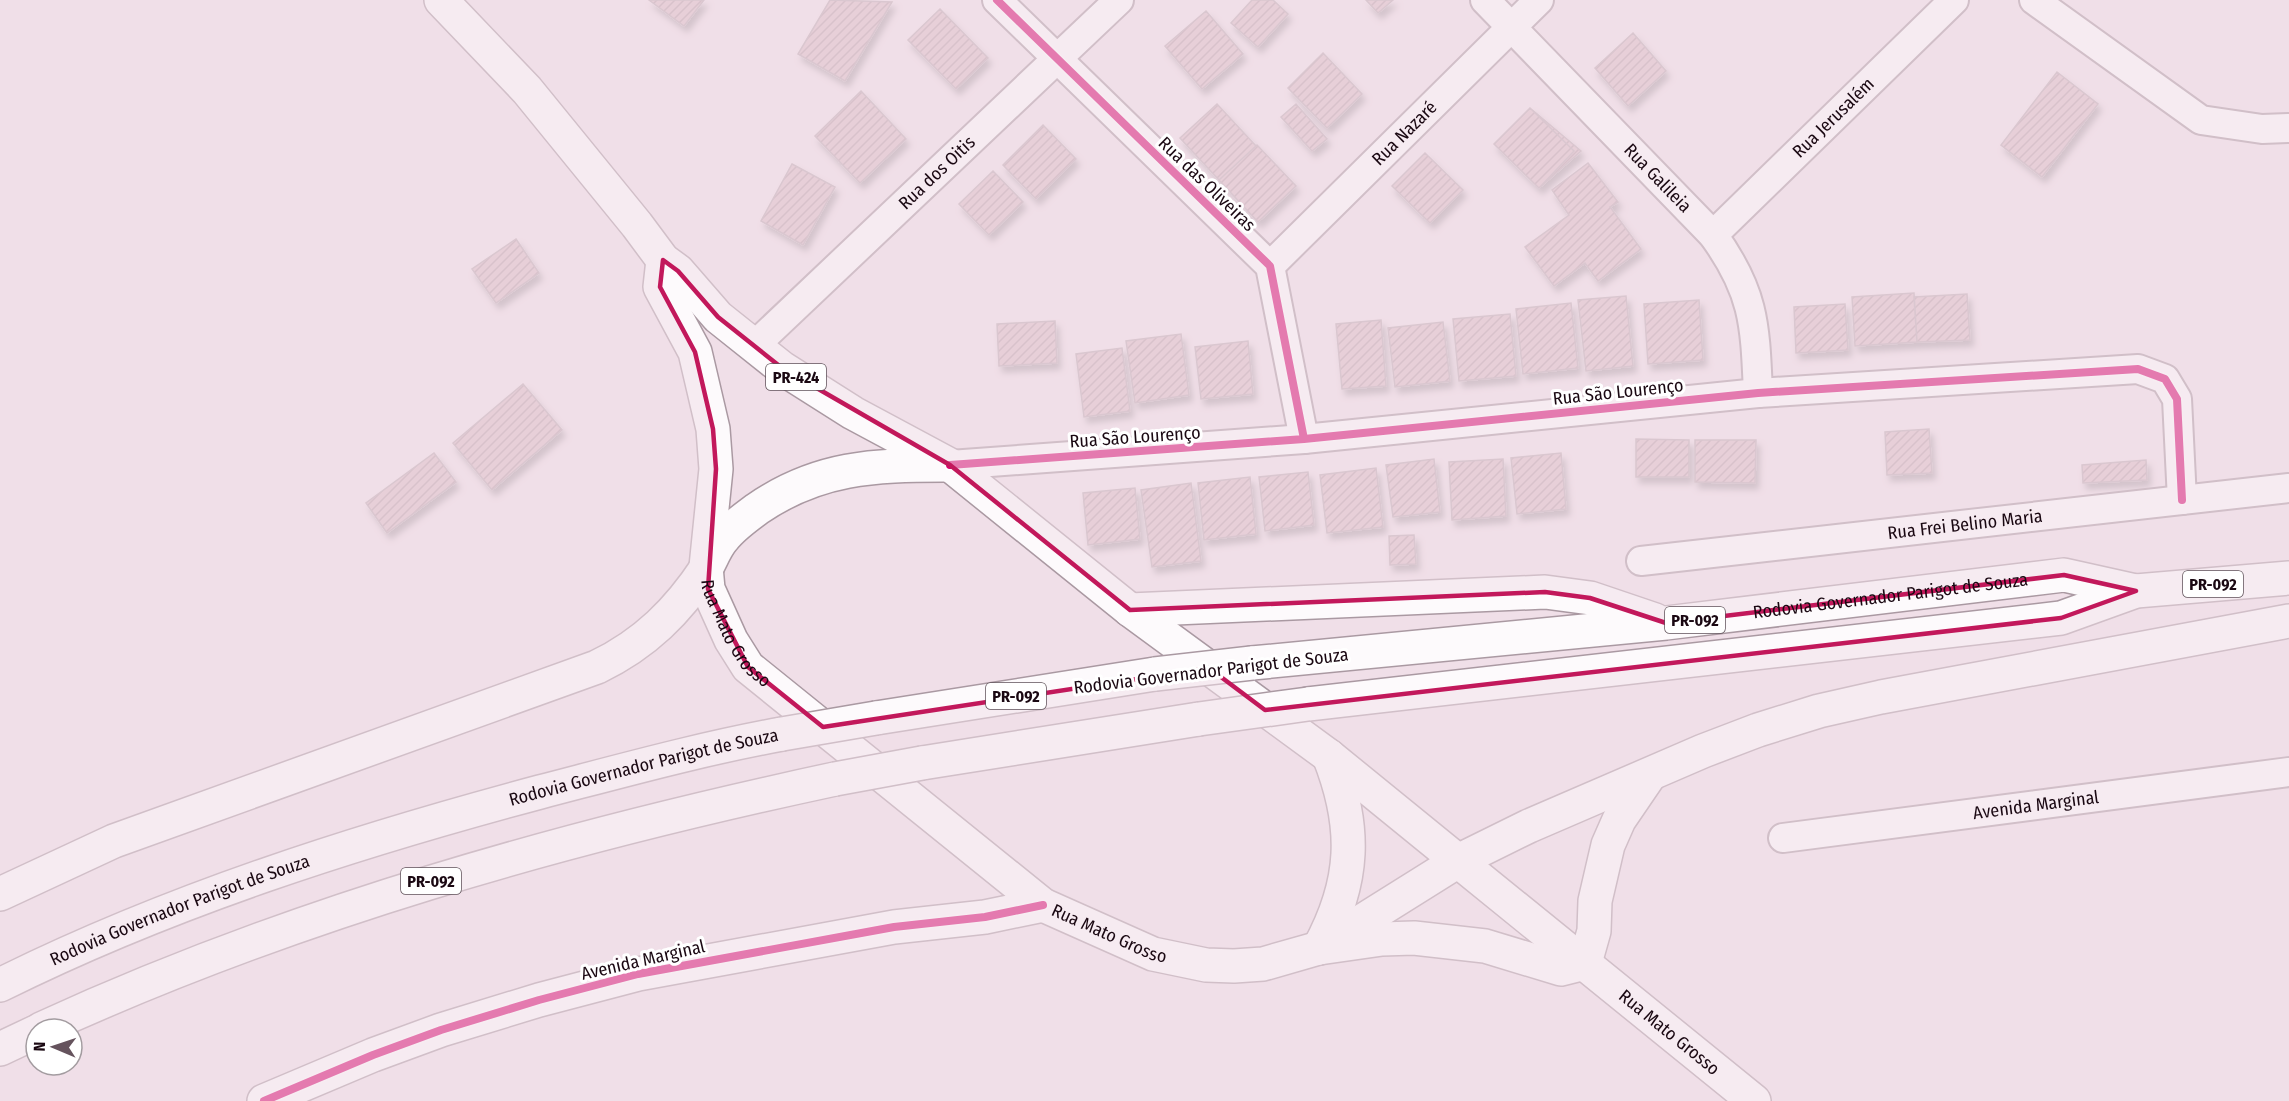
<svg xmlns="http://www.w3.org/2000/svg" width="2289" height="1101" viewBox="0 0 2289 1101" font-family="'Fira Sans Condensed',sans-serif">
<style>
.building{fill:url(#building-hatch);stroke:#bfacb3;stroke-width:1.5;filter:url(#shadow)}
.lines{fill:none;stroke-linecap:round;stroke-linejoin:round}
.minor-casing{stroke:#aa99a2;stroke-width:32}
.tertiary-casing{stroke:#aa99a2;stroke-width:36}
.primary-casing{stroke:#aa99a2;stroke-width:36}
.minor{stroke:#fdfafc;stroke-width:28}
.tertiary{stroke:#fdfafc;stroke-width:33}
.primary{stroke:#fdfafc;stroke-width:33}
.primary-bridge-casing{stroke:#aa99a2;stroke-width:36;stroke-linecap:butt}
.primary-bridge{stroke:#fdfafc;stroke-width:33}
.cycleway-casing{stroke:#fff;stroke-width:11}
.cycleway{stroke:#d6006c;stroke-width:8}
.marked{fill:none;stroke:#c2185b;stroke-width:4.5;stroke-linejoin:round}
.labels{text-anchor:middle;stroke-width:6;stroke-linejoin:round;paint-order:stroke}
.shield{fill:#fff;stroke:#5f5259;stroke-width:1.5}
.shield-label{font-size:16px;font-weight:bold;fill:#1a0812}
.street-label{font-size:18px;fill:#1a0812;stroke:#fff}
</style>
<defs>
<pattern id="building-hatch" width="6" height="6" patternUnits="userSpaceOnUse" patternTransform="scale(1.5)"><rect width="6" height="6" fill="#dbbcc6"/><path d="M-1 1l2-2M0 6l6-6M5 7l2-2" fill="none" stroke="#bba0a9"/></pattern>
<filter id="shadow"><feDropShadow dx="3.5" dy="6" stdDeviation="3" flood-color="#0004"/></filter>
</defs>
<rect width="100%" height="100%" fill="#f0dfe8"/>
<!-- building -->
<path class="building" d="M 649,0 L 704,0 L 684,26 Z
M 830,0 L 892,2 L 845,81 L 798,54 Z
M 1252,0 L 1273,0 L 1288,14 L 1258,47 L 1231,23 Z
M 1366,0 L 1393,0 L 1378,13 Z
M 940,9 L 988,58 L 956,89 L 908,40 Z
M 1206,11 L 1243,54 L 1202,89 L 1165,46 Z
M 1633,33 L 1666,71 L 1628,106 L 1595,68 Z
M 1323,53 L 1362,94 L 1327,128 L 1288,88 Z
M 2057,72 L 2098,104 L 2042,177 L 2001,145 Z
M 861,91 L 906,139 L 860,183 L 815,136 Z
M 1217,104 L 1256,146 L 1219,180 L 1180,138 Z
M 1296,104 L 1327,139 L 1312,151 L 1281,117 Z
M 1530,108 L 1574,151 L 1539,188 L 1494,144 Z
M 1530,108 L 1581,151 L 1539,188 L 1494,144 Z
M 1043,125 L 1076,159 L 1036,199 L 1003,165 Z
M 1257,145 L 1296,186 L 1258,222 L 1219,180 Z
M 1425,153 L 1463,190 L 1430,223 L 1392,186 Z
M 1588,163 L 1618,202 L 1610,207 L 1641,249 L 1598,281 L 1585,263 L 1554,286 L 1525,247 L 1569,215 L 1552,190 Z
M 792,164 L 835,187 L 803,245 L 761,221 Z
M 993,171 L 1023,202 L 989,235 L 959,204 Z
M 516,239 L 539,273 L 496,303 L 472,269 Z
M 1914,293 L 1917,342 L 1855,346 L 1852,297 Z
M 1967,294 L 1970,340 L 1917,342 L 1914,297 Z
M 1626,296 L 1633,366 L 1586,371 L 1578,300 Z
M 1699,300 L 1703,360 L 1648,364 L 1644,304 Z
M 1571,303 L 1578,368 L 1523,374 L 1516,309 Z
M 1845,304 L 1848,350 L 1796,353 L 1794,307 Z
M 1510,314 L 1516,376 L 1459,381 L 1453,319 Z
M 1381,320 L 1386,386 L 1342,389 L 1336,324 Z
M 1055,321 L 1057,363 L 999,366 L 997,324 Z
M 1443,322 L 1450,381 L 1395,387 L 1388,328 Z
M 1181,334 L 1189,395 L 1135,403 L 1126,341 Z
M 1248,341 L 1253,394 L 1201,399 L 1195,347 Z
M 1122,348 L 1130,411 L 1084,417 L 1076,354 Z
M 523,384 L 562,430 L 492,490 L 453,443 Z
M 1929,429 L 1932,473 L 1887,475 L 1885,432 Z
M 1636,439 L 1689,440 L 1689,477 L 1636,477 Z
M 1695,440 L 1756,440 L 1755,483 L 1695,482 Z
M 434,453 L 456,482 L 387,533 L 366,503 Z
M 1561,453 L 1566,509 L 1517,514 L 1511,458 Z
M 1434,459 L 1440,512 L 1393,517 L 1386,465 Z
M 1503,459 L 1506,516 L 1452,520 L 1449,462 Z
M 2146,460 L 2147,480 L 2083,483 L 2082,465 Z
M 1376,468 L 1383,527 L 1327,533 L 1320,475 Z
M 1308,472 L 1314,525 L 1265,531 L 1259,477 Z
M 1250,477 L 1256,534 L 1204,540 L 1198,483 Z
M 1191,483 L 1201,561 L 1152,567 L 1141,490 Z
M 1135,488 L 1140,539 L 1088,545 L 1083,493 Z
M 1414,535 L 1416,564 L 1390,565 L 1389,536 Z"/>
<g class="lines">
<!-- minor casing -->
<g class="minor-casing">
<g id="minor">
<path d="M 997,0 L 1270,266 L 1304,439"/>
<path id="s1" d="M 1485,0 L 1713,235 C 1755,293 1755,325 1758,393"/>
<path d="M 2034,0 L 2201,120 L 2262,129 L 2289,128"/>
<path id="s2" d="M 1713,235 L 1954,0"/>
<path id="s3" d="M 1270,266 L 1539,0"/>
<path id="s4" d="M 754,346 L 1119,0"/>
<path d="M 950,465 L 1304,439 L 1758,393 L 2138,369 L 2165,379 L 2177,399 L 2182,500"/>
<path id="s5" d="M 1641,561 L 2289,488"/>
<path id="s6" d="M 1783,838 L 2289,772"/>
</g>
</g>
<!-- tertiary casing -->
<g class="tertiary-casing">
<g id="tertiary">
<path id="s7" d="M 1458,861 L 1754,1101"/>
<path d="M 1319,948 L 1382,939 L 1414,938 L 1485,946 L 1561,969 L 1585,963"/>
<path d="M 264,1101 L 373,1055 L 441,1030 L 539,1000 L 638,974 L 894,927 L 985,917 L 1043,905"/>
</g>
</g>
<!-- primary casing -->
<g class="primary-casing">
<g id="primary">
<path d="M 441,0 L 527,90 L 637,225 L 663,260 L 678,271 L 718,317 L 782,368 L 853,413 L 950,465 L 1130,610 L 1329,756 L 1458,861"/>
<path id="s8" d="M 663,260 L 660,287 L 695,352 L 713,429 L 716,469 L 706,567 L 708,589 L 731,640 L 748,667 L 1043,905 L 1153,954 L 1206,965 L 1234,966 L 1263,964 L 1319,948 L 1458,861 L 1529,826 L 1703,751 L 1758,730 L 1819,711 L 1881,697 L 2289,621"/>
<path d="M 1130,610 L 1545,592 L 1590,598 L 1655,620"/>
<path id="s9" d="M 1252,663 L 1666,623 L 2064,575 L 2136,591"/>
<path d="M 1308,704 L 2061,618 L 2136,591 L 2289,578"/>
<path d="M 876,718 L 1155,674"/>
<path d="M 922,763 L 1199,719"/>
<path d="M 0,894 L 114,841 L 597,667 C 645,644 678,611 707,567 C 712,558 716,547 723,539 C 732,527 745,518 757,509 C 818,467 874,465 945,465"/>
<path d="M 1319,948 C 1355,882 1357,827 1329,756"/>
<path d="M 1585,963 L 1594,931 L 1595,901 L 1608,845 L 1619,820 L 1649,776"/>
<path id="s10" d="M 0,985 C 171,900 357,841 540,792 C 621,771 700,749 782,734"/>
<path d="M 41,1029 C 294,913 564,837 835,779"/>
<path d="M 0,1049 L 36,1032"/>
</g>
</g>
<!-- minor -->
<use href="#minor" class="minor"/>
<!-- tertiary -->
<use href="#tertiary" class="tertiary"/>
<!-- primary -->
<use href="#primary" class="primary"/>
<!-- primary-bridge casing -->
<g class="primary-bridge-casing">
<path id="primary-bridge" d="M 1155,674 L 1252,663
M 1199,719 L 1308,704
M 782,734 L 876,718
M 835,779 L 922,763"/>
</g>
<!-- primary-bridge -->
<use href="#primary-bridge" class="primary-bridge"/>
<!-- cycleway casing -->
<g class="cycleway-casing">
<path id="cycleway" d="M 997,0 L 1270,266 L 1304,439
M 950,465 L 1304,439 L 1758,393 L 2138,369 L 2165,379 L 2177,399 L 2182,500
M 264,1101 L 373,1055 L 441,1030 L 539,1000 L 638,974 L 894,927 L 985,917 L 1043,905"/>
</g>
<!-- cycleway -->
<use href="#cycleway" class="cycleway"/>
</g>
<!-- marked area -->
<path d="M0 0H2289V1101H0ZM 663,260 L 678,271 L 718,317 L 782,368 L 950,465 L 1130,610 L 1545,592 L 1590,598 L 1666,623 L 2064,575 L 2136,591 L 2061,618 L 1265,710 L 1209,668 L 823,727 L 748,667 L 708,589 L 716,469 L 713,429 L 695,352 L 660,287 Z" fill="#f0dfe8" fill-opacity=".55" fill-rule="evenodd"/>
<path class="marked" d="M 663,260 L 678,271 L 718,317 L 782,368 L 950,465 L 1130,610 L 1545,592 L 1590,598 L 1666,623 L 2064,575 L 2136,591 L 2061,618 L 1265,710 L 1209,668 L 823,727 L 748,667 L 708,589 L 716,469 L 713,429 L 695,352 L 660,287 Z"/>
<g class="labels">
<!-- shield labels -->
<g class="shield">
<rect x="766" y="364" width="60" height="26" rx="4.5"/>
<rect x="2183" y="571" width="60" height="26" rx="4.5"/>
<rect x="1665" y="607" width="60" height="26" rx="4.5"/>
<rect x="986" y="683" width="60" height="26" rx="4.5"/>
<rect x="401" y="868" width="60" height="26" rx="4.5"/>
</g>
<g class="shield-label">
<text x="796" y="383">PR-424</text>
<text x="2213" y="590">PR-092</text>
<text x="1695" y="626">PR-092</text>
<text x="1016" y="702">PR-092</text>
<text x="431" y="887">PR-092</text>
</g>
<!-- street labels -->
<g class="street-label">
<text dy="6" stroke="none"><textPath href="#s2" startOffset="168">Rua Jerusalém</textPath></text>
<text dy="6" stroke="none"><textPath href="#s3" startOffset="189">Rua Nazaré</textPath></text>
<text dy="6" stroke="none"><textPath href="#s4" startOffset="252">Rua dos Oitis</textPath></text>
<text dy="6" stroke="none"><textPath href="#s1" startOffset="248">Rua Galileia</textPath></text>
<text transform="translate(1207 184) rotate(44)" y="6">Rua das Oliveiras</text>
<text transform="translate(1618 392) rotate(-6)" y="6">Rua São Lourenço</text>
<text transform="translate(1135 437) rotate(-4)" y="6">Rua São Lourenço</text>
<text dy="6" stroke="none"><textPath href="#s5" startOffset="326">Rua Frei Belino Maria</textPath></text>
<text dy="6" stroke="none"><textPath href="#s9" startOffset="642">Rodovia Governador Parigot de Souza</textPath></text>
<text dy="6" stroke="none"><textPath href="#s8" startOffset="393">Rua Mato Grosso</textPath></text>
<text transform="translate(1211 671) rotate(-7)" y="6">Rodovia Governador Parigot de Souza</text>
<text dy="6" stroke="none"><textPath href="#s10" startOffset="681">Rodovia Governador Parigot de Souza</textPath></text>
<text dy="6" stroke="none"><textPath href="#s6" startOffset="255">Avenida Marginal</textPath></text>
<text dy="6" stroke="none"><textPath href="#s10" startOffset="195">Rodovia Governador Parigot de Souza</textPath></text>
<text dy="6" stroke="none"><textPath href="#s8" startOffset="880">Rua Mato Grosso</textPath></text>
<text transform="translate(643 960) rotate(-13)" y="6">Avenida Marginal</text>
<text dy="6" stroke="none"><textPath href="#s7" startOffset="272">Rua Mato Grosso</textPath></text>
</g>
</g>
<!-- north arrow -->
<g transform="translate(54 1047) rotate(272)"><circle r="28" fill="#ffffff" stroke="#a39ca0" stroke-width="1.5"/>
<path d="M0-4.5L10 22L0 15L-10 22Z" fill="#65535d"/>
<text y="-9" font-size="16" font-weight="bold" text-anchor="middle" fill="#1a0812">N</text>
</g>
</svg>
